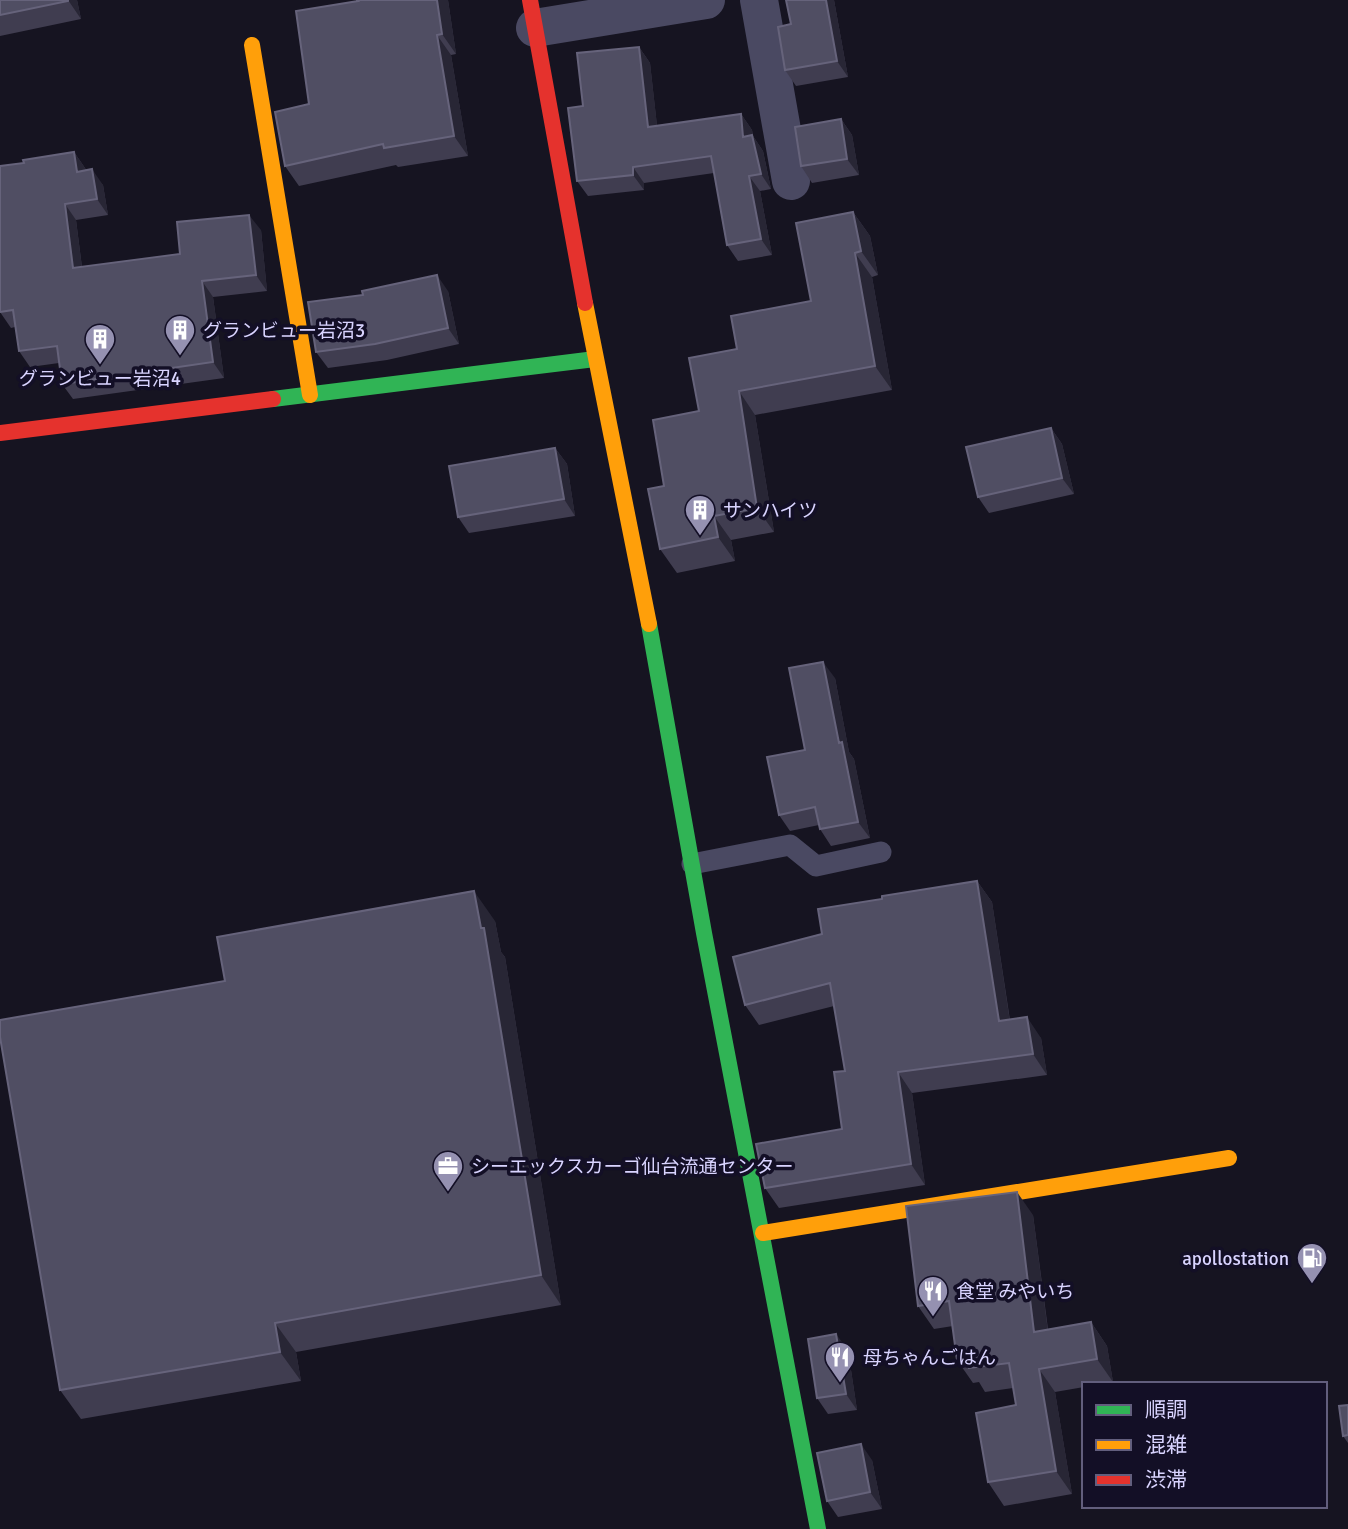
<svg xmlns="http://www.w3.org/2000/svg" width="1348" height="1529" viewBox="0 0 1348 1529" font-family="Signika,'Noto Sans JP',sans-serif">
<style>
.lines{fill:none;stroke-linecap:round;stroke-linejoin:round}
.lane{stroke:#4a4962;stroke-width:21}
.street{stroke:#4a4962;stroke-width:38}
.fast{stroke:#30b455;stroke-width:16}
.slow{stroke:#ff9f0a;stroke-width:16}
.jam{stroke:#e5322d;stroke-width:16}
.wall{fill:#403d50}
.shaded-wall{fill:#282635}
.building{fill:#504e63;stroke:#66637b;stroke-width:2}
.labels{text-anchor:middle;stroke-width:7;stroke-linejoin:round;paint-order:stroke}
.poi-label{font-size:19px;fill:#d9d4ff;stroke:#130f26;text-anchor:start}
</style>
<rect width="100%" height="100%" fill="#161421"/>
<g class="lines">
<!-- lane -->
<path class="lane" d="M 692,864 L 790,845 L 816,866 L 881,852"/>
<!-- street -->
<path class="street" d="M 759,0 L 791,181
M 535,28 L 706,0"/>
<!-- fast -->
<path class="fast" d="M 273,399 L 595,359
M 649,624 L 704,933 L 818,1529"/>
<!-- slow -->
<path class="slow" d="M 252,45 L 310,395
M 585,303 L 649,624
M 763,1233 L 1229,1158"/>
<!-- jam -->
<path class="jam" d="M 530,0 L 585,303
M 0,433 L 273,399"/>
</g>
<!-- wall -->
<path class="wall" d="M 0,0 L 77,0 L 81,19 L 0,36 Z
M 357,0 L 448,0 L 456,54 L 451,55 L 468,156 L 398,167 L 396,165 L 299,186 L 285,166 L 309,104 Z
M 786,0 L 834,0 L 848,77 L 796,86 L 785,70 L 791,24 Z
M 639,47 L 650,63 L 657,126 L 741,114 L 752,130 L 753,136 L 763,151 L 771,189 L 760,191 L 772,255 L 738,261 L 727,245 L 714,173 L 644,183 L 644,190 L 588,196 L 577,181 L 583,106 Z
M 841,119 L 852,135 L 859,175 L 812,183 L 801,166 Z
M 74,152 L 85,168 L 86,170 L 103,185 L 108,215 L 76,220 L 82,267 L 180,254 L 261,230 L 267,291 L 213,297 L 224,378 L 73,399 L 62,384 L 59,363 L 30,367 L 19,351 L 15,327 L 11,328 L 0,312 L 24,163 Z
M 853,212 L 870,236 L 878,275 L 872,277 L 892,390 L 755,415 L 774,532 L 731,540 L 735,561 L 677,573 L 660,549 L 664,486 L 699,411 L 737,349 L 811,301 Z
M 448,291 L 459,344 L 387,360 L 328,368 L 316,352 Z
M 1051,428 L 1062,444 L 1074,494 L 989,513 L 978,497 Z
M 555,448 L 567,464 L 575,516 L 469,533 L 458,517 Z
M 835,678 L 849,752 L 854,759 L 870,838 L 831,846 L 820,829 L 819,825 L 790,831 L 779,815 Z
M 977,881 L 992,902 L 1010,1020 L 1041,1038 L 1047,1075 L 912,1093 L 925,1185 L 779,1208 L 765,1188 L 842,1129 L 845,1071 L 834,1006 L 759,1025 L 745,1005 L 822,934 Z
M 495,921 L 501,952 L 505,957 L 561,1305 L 296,1352 L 301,1381 L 81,1419 L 60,1390 L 225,981 Z
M 1033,1215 L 1048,1329 L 1091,1322 L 1107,1346 L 1113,1382 L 1103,1384 L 1084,1384 L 1084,1387 L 1055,1392 L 1072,1494 L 1004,1506 L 988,1482 L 1016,1405 L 1013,1388 L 985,1392 L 979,1382 L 973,1383 L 957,1360 L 953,1326 L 934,1329 L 918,1306 Z
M 848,1350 L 857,1410 L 828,1414 L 817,1398 Z
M 1348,1405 L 1348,1443 L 1343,1436 Z
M 872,1460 L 882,1509 L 838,1517 L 827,1501 Z"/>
<!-- shaded-wall -->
<path class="shaded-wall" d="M 68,0 L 77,0 L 81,19 Z
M 437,0 L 448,0 L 456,54 L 442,34 Z
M 826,0 L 834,0 L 848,77 L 837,61 Z
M 437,35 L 451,55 L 468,156 L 454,136 Z
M 639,47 L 650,63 L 659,143 L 648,127 Z
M 741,114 L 752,130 L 753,136 L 763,151 L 771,189 L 761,174 L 743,137 Z
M 841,119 L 852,135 L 859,175 L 847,159 Z
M 74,152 L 85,168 L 88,188 L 77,172 Z
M 633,167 L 644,183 L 644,190 L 633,175 Z
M 92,169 L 103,185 L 108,215 L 97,199 Z
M 749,176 L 760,191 L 772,255 L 761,239 Z
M 65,204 L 76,220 L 84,284 L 73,268 Z
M 853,212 L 870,236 L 878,275 L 861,251 Z
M 249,215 L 261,230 L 267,291 L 256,275 Z
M 855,253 L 872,277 L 892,390 L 875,366 Z
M 437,275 L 448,291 L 459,344 L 448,328 Z
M 202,281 L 213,297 L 224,378 L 213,362 Z
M 739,391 L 755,415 L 774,532 L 757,508 Z
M 1051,428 L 1062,444 L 1074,494 L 1062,478 Z
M 555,448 L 567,464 L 575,516 L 564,499 Z
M 714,516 L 731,540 L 735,561 L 718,537 Z
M 823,662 L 835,678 L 849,752 L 854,759 L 870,838 L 858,822 L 839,743 Z
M 977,881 L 992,902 L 1013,1042 L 999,1021 Z
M 474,891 L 495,921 L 501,952 L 505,957 L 561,1305 L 541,1275 Z
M 1027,1017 L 1041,1038 L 1047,1075 L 1033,1054 Z
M 898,1072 L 912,1093 L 925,1185 L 911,1164 Z
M 1017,1192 L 1033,1215 L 1051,1355 L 1034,1332 Z
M 1091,1322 L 1107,1346 L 1113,1382 L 1097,1359 Z
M 275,1323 L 296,1352 L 301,1381 L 280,1352 Z
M 836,1334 L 848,1350 L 857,1410 L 846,1394 Z
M 1039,1369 L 1055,1392 L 1072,1494 L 1056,1471 Z
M 861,1444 L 872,1460 L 882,1509 L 870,1492 Z"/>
<!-- building -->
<path class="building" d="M 0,0 L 68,0 L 68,1 L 0,15 Z
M 357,0 L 437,0 L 442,34 L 437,35 L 454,136 L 384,148 L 383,144 L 285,166 L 275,112 L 309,104 L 296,11 L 358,1 Z
M 786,0 L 826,0 L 837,61 L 785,70 L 778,27 L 791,24 Z
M 639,47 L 648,127 L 741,114 L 743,137 L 752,135 L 761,174 L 749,176 L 761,239 L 727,245 L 711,156 L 633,167 L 633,175 L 577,181 L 568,108 L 583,106 L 577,53 Z
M 841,119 L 847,159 L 801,166 L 795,127 Z
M 74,152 L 77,172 L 92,169 L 97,199 L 65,204 L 73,268 L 180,254 L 177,222 L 249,215 L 256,275 L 202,281 L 213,362 L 62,384 L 57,346 L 19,351 L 13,310 L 0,312 L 0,166 L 24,163 L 23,160 Z
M 853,212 L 861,251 L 855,253 L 875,366 L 739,391 L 757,508 L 714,516 L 718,537 L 660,549 L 648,489 L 664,486 L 653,420 L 699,411 L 689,358 L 737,349 L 731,316 L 811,301 L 796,223 Z
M 437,275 L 448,328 L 375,344 L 316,352 L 308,302 L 363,295 L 362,291 Z
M 1051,428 L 1062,478 L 978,497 L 966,447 Z
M 555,448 L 564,499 L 458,517 L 449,466 Z
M 823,662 L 839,743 L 842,742 L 858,822 L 820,829 L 815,807 L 779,815 L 767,757 L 805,750 L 789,668 Z
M 977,881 L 999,1021 L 1027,1017 L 1033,1054 L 898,1072 L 911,1164 L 765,1188 L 756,1144 L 842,1129 L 834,1072 L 845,1071 L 830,983 L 745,1005 L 733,957 L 822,934 L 818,909 L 882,899 L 882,896 Z
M 474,891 L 481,928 L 484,928 L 541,1275 L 275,1323 L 280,1352 L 60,1390 L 0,1037 L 0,1020 L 225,981 L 217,937 Z
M 1017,1192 L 1034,1332 L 1091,1322 L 1097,1359 L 1039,1369 L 1056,1471 L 988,1482 L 976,1413 L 1016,1405 L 1009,1363 L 969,1368 L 967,1358 L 957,1360 L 949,1301 L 918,1306 L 906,1206 Z
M 836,1334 L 846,1394 L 817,1398 L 808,1339 Z
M 1348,1405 L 1348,1435 L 1343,1436 L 1339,1406 Z
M 861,1444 L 870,1492 L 827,1501 L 817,1453 Z"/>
<!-- icons -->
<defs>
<g id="building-pin" transform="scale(1.575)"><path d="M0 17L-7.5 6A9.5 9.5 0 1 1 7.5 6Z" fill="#9591b1" stroke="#130f26"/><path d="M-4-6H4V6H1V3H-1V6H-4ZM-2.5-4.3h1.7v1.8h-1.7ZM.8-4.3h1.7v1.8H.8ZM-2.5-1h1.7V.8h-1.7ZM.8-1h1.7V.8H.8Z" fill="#fff"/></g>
<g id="office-pin" transform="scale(1.575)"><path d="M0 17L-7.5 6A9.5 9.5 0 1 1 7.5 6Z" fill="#9591b1" stroke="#130f26"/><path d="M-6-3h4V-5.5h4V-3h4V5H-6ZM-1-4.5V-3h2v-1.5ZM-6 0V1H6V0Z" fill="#fff"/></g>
<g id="fuel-pin" transform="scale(1.575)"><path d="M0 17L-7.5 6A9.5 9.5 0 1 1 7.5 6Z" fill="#9591b1" stroke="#130f26"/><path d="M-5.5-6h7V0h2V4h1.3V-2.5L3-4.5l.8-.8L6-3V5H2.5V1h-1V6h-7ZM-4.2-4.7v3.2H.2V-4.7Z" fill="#fff"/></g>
<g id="restaurant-pin" transform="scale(1.575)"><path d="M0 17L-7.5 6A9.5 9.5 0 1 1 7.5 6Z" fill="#9591b1" stroke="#130f26"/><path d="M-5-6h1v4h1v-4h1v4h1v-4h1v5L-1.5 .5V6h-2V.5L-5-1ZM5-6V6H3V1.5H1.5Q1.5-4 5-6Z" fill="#fff"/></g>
</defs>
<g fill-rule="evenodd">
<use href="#building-pin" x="180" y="330"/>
<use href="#building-pin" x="100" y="339"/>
<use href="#building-pin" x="700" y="510"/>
<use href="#office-pin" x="448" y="1166"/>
<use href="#fuel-pin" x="1312" y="1258"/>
<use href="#restaurant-pin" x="933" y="1291"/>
<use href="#restaurant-pin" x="840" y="1357"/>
</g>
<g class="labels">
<!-- poi labels -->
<g class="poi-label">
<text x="203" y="337">グランビュー岩沼3</text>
<text x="100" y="385" text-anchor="middle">グランビュー岩沼4</text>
<text x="723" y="517">サンハイツ</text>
<text x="471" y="1173">シーエックスカーゴ仙台流通センター</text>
<text x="1289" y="1265" text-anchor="end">apollostation</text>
<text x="956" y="1298">食堂 みやいち</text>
<text x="863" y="1364">母ちゃんごはん</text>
</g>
</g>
<!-- legend -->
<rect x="1082" y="1382" width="245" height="126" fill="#130f26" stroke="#625e7d" stroke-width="2"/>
<rect x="1096" y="1405" width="35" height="10" fill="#30b455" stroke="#625e7d" stroke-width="2"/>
<text x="1145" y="1417" font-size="21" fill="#d9d4ff">順調</text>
<rect x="1096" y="1440" width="35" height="10" fill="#ff9f0a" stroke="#625e7d" stroke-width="2"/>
<text x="1145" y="1452" font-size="21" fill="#d9d4ff">混雑</text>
<rect x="1096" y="1475" width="35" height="10" fill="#e5322d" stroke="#625e7d" stroke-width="2"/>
<text x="1145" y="1487" font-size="21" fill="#d9d4ff">渋滞</text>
</svg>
